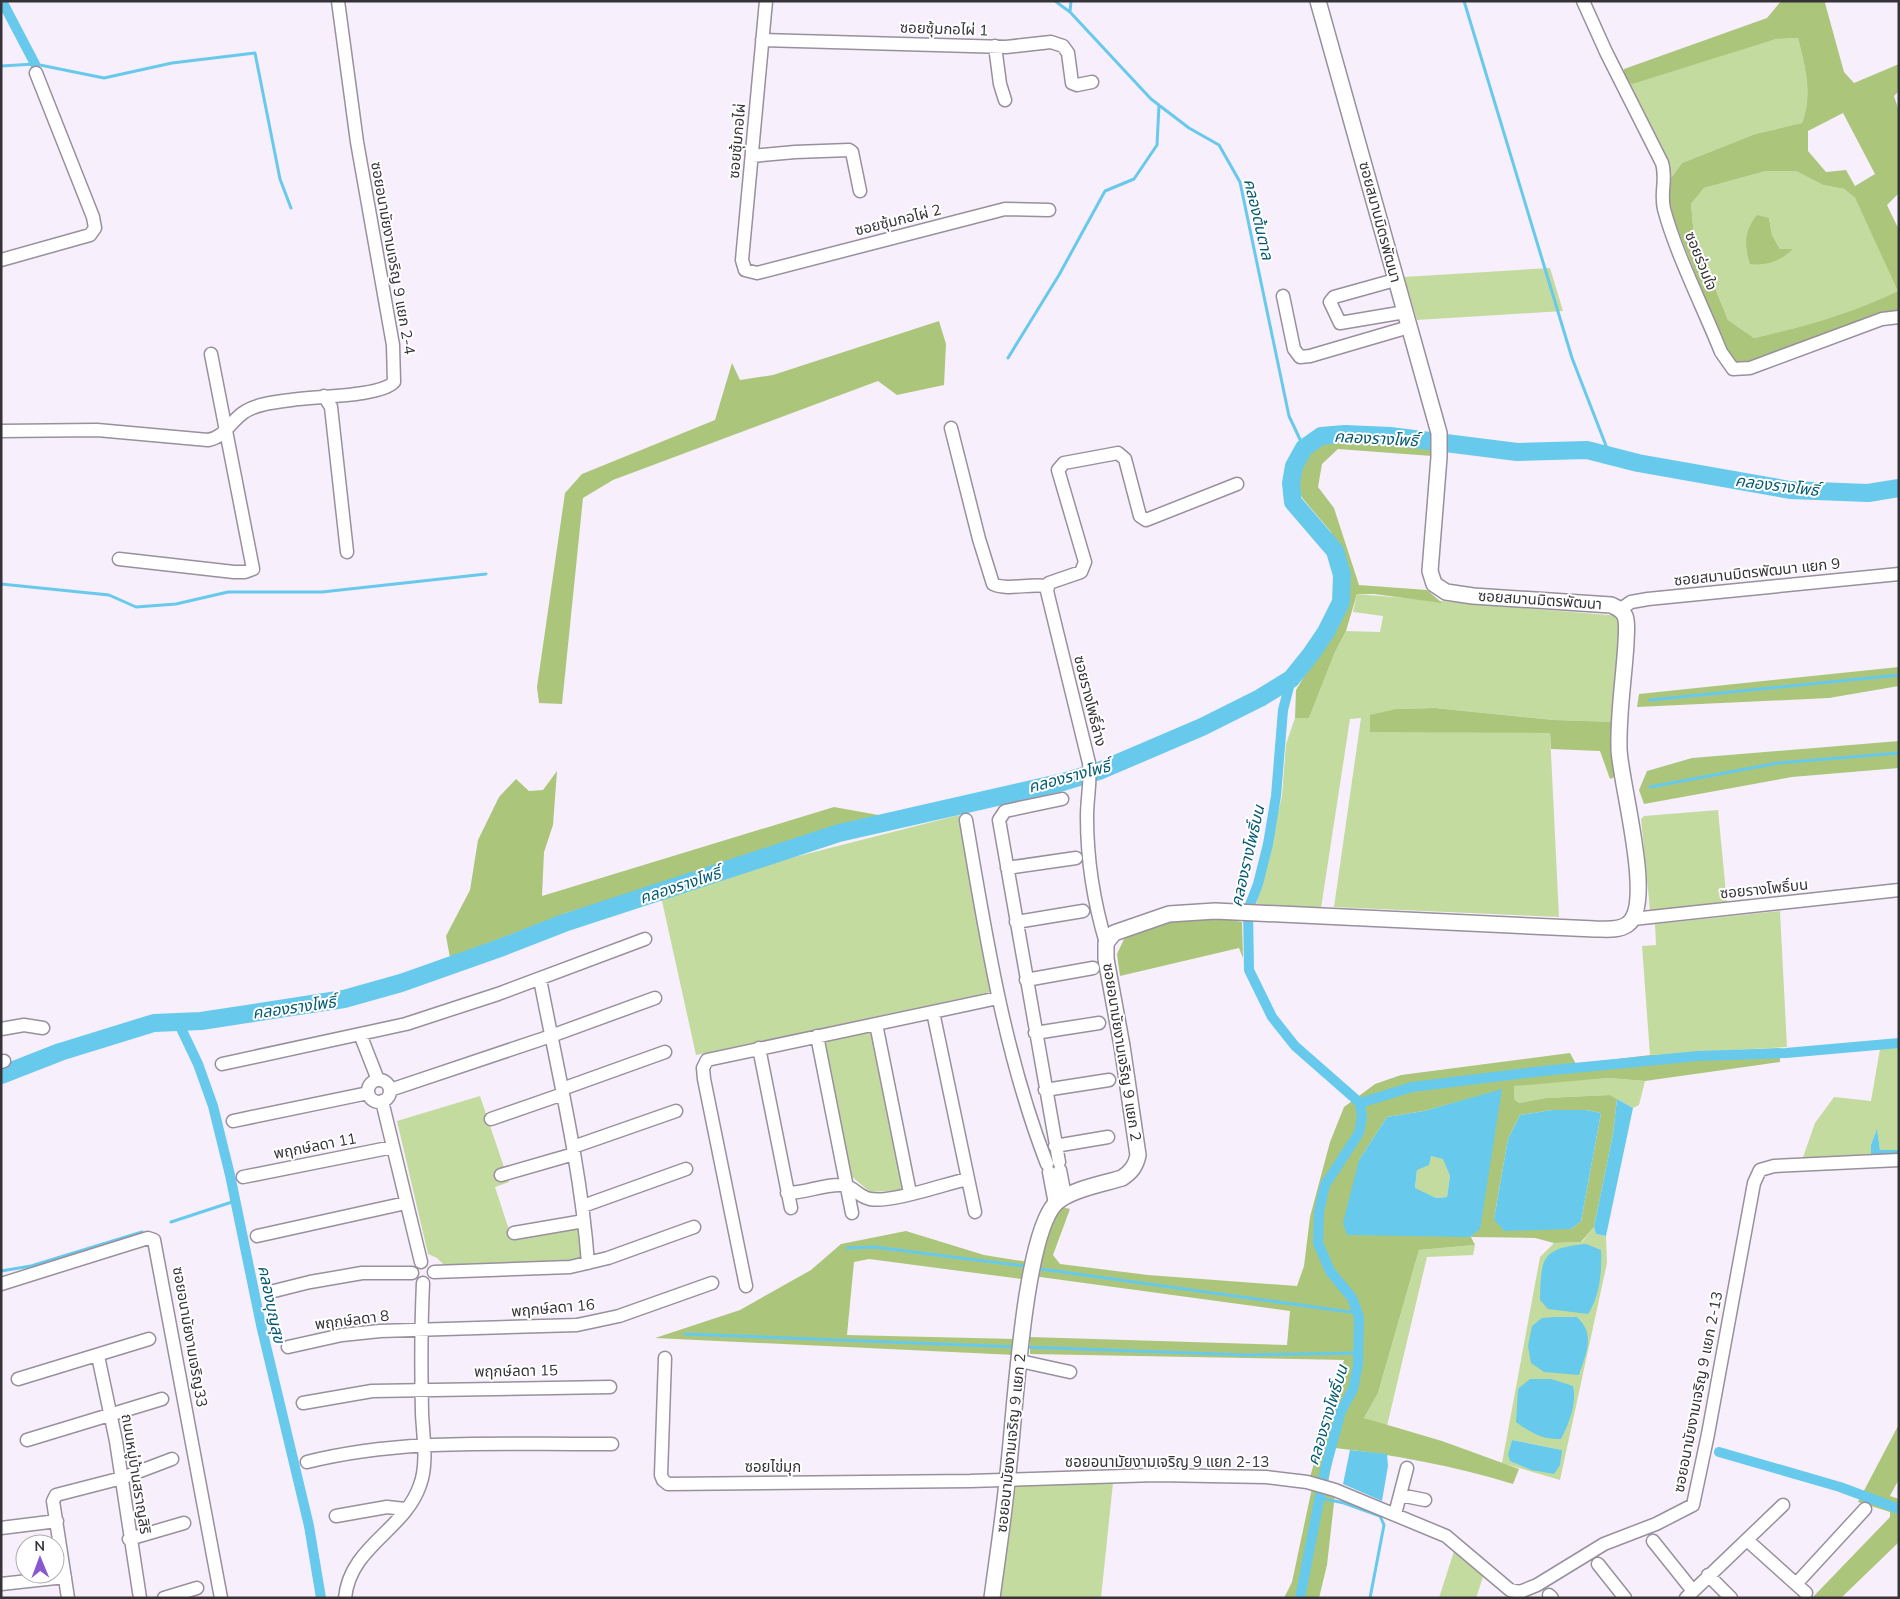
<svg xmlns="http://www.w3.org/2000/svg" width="1900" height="1599" viewBox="0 0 1900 1599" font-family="Mulish,'Noto Sans Thai',sans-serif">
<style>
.green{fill:#c4db9f;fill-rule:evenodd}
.forest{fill:#abc67b;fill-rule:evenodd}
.water{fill:#67c9eb;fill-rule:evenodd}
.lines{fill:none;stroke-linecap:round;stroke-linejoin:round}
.stream{stroke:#67c9eb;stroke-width:3}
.canal{stroke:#67c9eb;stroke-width:10}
.river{stroke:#67c9eb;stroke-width:18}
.minor-casing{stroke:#98909c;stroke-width:15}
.tertiary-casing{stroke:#98909c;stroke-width:18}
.minor{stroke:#fff;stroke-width:12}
.tertiary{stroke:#fff;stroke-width:15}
.labels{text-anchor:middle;stroke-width:4;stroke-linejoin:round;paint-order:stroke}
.street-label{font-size:15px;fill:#363338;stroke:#fff}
.water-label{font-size:16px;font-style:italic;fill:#035a72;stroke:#fff}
</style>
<rect width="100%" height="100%" fill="#f8effc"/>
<!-- green -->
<path class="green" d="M 1798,38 C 1805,67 1813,94 1802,123 L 1755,134 L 1682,163 L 1671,178 L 1623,76 L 1776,39 Z
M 1766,171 L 1796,171 L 1823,185 L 1844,189 L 1855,198 L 1899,291 C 1853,313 1804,327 1754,338 L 1728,320 L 1694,236 L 1691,204 L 1704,188 ZM 1769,218 L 1772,235 L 1780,249 L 1792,249 L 1746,250 Z
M 1550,268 L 1563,311 L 1417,320 L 1404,277 Z
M 1357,594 L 1621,616 L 1616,722 L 1554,720 L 1435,708 L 1396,709 L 1550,733 L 1559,917 L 1334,907 L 1361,718 L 1350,719 L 1321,908 L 1256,905 L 1282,796 L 1286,744 L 1295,718 L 1309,718 L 1335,652 L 1346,631 L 1380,632 L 1383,616 L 1353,612 Z
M 1718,810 L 1727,903 L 1650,910 L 1641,819 L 1644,816 Z
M 959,815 L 962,818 L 991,992 L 696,1055 L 662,901 L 657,898 L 787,859 Z
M 1780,911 L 1787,1047 L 1650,1055 L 1642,946 L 1656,945 L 1655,924 Z
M 872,1030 L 903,1190 L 870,1192 L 850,1175 L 822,1040 Z
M 1899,1045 L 1899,1150 L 1880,1150 L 1877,1130 L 1871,1145 L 1871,1153 L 1899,1154 L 1802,1160 L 1815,1123 L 1834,1097 L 1871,1101 L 1880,1049 Z
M 1609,1078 L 1645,1081 L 1639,1105 L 1633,1108 L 1610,1095 L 1546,1098 L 1519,1103 L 1514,1099 L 1514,1086 L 1518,1085 Z
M 480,1096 L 509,1182 L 495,1187 L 512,1239 L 582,1228 L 582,1259 L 577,1261 L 445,1266 L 437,1258 L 428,1254 L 397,1121 Z
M 1431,1156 L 1443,1158 L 1450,1176 L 1447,1197 L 1436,1198 L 1415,1189 L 1417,1170 Z
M 1594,1227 L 1596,1234 L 1606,1236 L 1607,1263 L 1560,1480 L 1502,1463 L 1540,1257 L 1554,1243 L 1582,1242 ZM 1512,1440 L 1562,1450 L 1508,1454 Z
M 1475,1245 L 1473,1255 L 1427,1257 L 1387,1426 L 1364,1418 L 1378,1393 L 1419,1250 Z
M 1021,1482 L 1113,1483 L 1101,1598 L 1000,1598 L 1016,1485 Z
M 1455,1548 L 1484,1574 L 1476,1598 L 1439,1598 Z"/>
<!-- forest -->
<path class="forest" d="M 1781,1 L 1828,1 L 1825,3 L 1844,72 L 1854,83 L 1899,64 L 1899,91 L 1894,96 L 1899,111 L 1899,193 L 1887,205 L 1899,230 L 1899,312 L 1742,363 L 1734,362 L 1726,351 L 1674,220 L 1668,194 L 1671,178 L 1682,163 L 1755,134 L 1802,123 C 1813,94 1805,67 1798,38 L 1776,39 L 1632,84 L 1623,76 L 1624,69 L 1767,18 ZM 1843,113 L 1875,174 L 1855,186 L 1846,170 L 1826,172 L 1808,151 L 1808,131 ZM 1766,171 L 1796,171 L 1823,185 L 1844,189 L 1855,198 L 1898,291 C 1853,313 1803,327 1754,338 L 1728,320 L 1694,236 L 1691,204 L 1704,188 Z
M 1757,215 L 1769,218 L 1772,235 L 1780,249 L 1793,249 C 1780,261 1768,266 1750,264 C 1744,245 1744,231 1757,215 Z
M 939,321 L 946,344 L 944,385 L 897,395 L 878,381 L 613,480 L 583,498 L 562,704 L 539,703 L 537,687 L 565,493 L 582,474 L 715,420 L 732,363 L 740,380 L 773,375 Z
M 1339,439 L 1432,447 L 1432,456 L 1338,449 L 1322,464 L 1318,487 L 1334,508 L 1359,585 L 1427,590 L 1442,603 L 1374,594 L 1357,594 L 1346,631 L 1335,652 L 1309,718 L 1295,718 L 1296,690 L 1339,618 L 1347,597 L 1346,572 L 1331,532 L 1303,499 L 1294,481 L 1299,468 L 1316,446 Z
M 1899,667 L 1899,686 L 1829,698 L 1637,707 L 1639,694 Z
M 1435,708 L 1554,720 L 1616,722 L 1617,776 L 1610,779 L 1600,751 L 1551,749 L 1550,733 L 1370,732 L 1370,715 L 1396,709 Z
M 1899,741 L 1899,768 L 1792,777 L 1644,804 L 1639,790 L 1647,771 L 1692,758 Z
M 557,771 L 553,825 L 544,852 L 542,896 L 834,807 L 884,816 L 566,913 L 450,958 L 446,936 L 470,890 L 478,840 L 499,797 L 516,779 L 529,791 L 543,790 Z
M 1212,917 L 1242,922 L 1243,958 L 1239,948 L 1120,976 L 1117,954 L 1124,939 L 1155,924 Z
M 1780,1048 L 1780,1062 L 1645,1081 L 1609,1078 L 1514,1086 L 1514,1099 L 1519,1103 L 1546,1098 L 1610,1095 L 1617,1099 L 1613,1134 L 1594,1227 L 1581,1242 L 1554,1243 L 1535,1238 L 1471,1237 L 1475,1245 L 1419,1250 L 1378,1393 L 1364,1418 L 1442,1441 L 1519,1469 L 1513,1484 C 1454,1466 1396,1455 1335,1448 L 1326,1492 L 1335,1494 L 1327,1565 L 1319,1598 L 1284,1598 L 1292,1582 L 1312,1488 L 1310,1477 L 1344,1360 L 1030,1354 L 1030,1337 L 1287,1345 L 1290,1311 L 1040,1277 L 1036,1275 L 1050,1223 L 1062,1207 L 1070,1209 L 1053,1255 L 1060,1264 L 1148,1275 L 1297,1286 L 1304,1266 L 1310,1217 L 1330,1142 L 1344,1107 L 1375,1084 L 1401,1075 L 1570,1053 L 1576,1064 L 1650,1055 ZM 1501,1090 L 1479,1229 L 1470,1237 L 1359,1160 L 1387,1117 L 1424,1111 ZM 1552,1110 L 1586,1110 L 1601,1113 L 1581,1221 L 1571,1229 L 1552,1229 L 1494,1219 L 1508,1139 L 1520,1115 Z
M 906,1231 L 984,1255 L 1028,1262 L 1021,1279 L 869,1259 L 854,1262 L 847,1335 L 1016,1339 L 1015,1355 L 655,1338 L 740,1310 L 811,1270 L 841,1244 Z
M 1899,1424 L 1899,1479 L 1890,1496 L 1899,1499 L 1899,1542 L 1841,1598 L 1812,1598 L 1890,1517 L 1890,1512 L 1858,1502 Z"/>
<!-- water -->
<path class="water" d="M 1502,1089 L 1480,1229 L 1470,1237 L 1347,1235 L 1343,1223 L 1359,1160 L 1387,1117 L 1424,1111 ZM 1431,1156 L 1443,1159 L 1450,1176 L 1447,1197 L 1436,1198 L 1415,1188 L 1417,1170 L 1429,1165 Z
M 1617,1099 L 1633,1108 L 1606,1236 L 1596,1234 L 1594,1227 L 1613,1134 Z
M 1552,1110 L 1586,1110 L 1601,1113 L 1581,1221 L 1571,1229 L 1504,1231 L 1494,1219 L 1508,1139 L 1520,1115 Z
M 1877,1129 L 1880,1150 L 1899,1150 L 1899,1154 L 1871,1154 L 1871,1145 Z
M 1586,1244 L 1601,1250 C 1602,1271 1600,1296 1588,1314 L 1548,1309 L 1540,1300 C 1541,1258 1541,1248 1586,1244 Z
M 1556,1317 L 1577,1317 C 1596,1335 1586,1353 1579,1375 L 1544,1372 L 1531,1363 L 1528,1346 L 1532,1326 L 1542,1318 Z
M 1530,1379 L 1551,1379 L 1573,1386 C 1577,1403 1569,1424 1561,1439 C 1543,1440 1531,1433 1516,1422 L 1518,1389 Z
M 1512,1440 L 1562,1450 L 1560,1465 L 1554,1474 L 1531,1470 L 1510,1461 L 1508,1454 Z
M 1350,1450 L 1387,1454 L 1388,1466 L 1382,1501 L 1343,1484 Z"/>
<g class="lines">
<!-- stream -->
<path class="stream" d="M 1055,1 L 1070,12
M 1071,1 L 1070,12 L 1151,99 L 1189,128 L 1219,145 L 1240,182 L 1289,416 L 1304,448
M 1464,1 L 1572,358 L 1610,456
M 1,66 L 35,64 L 104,78 L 172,63 L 255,53 L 280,179 L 291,208
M 1008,358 L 1059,275 L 1105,191 L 1134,179 L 1157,145 L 1159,105
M 1,584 L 109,595 L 136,607 L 176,604 L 228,592 L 322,592 L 486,574
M 1650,700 L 1899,675
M 1650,787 L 1778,763 L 1899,753
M 171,1222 L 235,1201
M 847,1248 L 874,1247 L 1024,1266
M 1041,1269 L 1357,1313
M 1,1271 L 31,1266 L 142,1232
M 685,1334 L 1017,1347
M 1025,1347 L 1246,1355 L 1358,1353
M 1320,1498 L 1344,1503 L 1380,1516 L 1384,1525 L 1370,1598"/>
<!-- canal -->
<path class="canal" d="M 2,1 L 35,64
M 1291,679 L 1283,710 L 1276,796 L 1268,844 L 1258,884 L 1248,910 L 1249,970 L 1272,1017 L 1295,1046 L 1360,1103 L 1362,1117 L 1359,1133 L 1325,1185 L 1319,1212 L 1318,1243 L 1330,1271 L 1352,1298 L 1359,1317 L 1358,1365 L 1353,1389 L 1341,1411 L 1325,1470 L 1300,1598
M 178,1022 L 198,1064 L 213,1106 L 230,1175 L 261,1325 L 309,1526 L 321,1598
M 1360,1103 L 1412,1087 L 1543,1071 L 1698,1056 L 1786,1053 L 1899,1043
M 1719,1452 L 1840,1487 L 1899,1509"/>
<!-- river -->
<path class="river" d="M 1,1075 L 60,1052 L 154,1023 L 201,1021 L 344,999 L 401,983 L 500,948 L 564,923 L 839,833 L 1063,782 L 1099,771 L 1202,727 L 1260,698 L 1291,679 L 1311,654 L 1326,632 L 1341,602 L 1342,575 L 1335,551 L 1293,502 L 1291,483 L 1294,466 L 1304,448 L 1321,436 L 1345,434 L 1390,436 L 1517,452 L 1587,450 L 1638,463 L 1790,490 L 1868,493 L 1899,488"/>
<!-- minor casing -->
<g class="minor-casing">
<path id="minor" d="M 766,1 L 742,260 L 745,270 L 757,273 L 1005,209 L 1049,210
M 1583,1 L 1606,52 L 1662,163 C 1667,179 1660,193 1664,209 C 1676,254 1703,307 1721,352 L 1733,369 L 1750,368 L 1882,319 L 1899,317
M 762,40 L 1006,47 L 1051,42 L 1063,46 L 1068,53 L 1072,83 L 1077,85 L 1092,82
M 995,46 L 1000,84 L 1005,100
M 752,156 L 795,152 L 849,150 L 852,152 L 860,191
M 1,260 L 90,235 L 95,228 L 93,217 L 36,73
M 1395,280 L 1334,297 L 1330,302 L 1340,323 L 1405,312
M 1283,296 L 1294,349 L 1300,357 L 1310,356 L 1409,327
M 324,396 L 331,407 L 347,552
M 951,428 L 979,539 L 993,584 C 1009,591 1028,583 1047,586
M 1,431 L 97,430 L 208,440 C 225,437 230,422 243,413 C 255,404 276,402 291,400 C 314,396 380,397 394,382 L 393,345 L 357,142 L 338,1
M 119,559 L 234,572 L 245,572 L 253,569 L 211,354
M 1621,609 L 1631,602 L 1648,599 L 1899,574
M 966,820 C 986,937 1004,1053 1047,1164
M 1007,868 L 1076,858
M 1633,919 L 1899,890
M 1016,922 L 1083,911
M 1106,943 C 1094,903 1087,858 1087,817 C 1087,797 1091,783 1089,763 L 1047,591 L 1049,583 L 1081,572 L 1085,562 L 1058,470 L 1064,463 L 1118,453 L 1125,459 L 1140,516 L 1146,520 L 1237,484
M 540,979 C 558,1073 581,1167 588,1263
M 1026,980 L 1093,968
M 933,1012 L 975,1212
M 876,1024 L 910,1193
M 1,1029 L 24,1025 L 43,1028
M 1035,1033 L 1099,1023
M 360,1034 L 378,1080
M 817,1036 L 852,1213
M 759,1048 L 791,1208
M 1,1062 L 4,1061
M 222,1064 L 406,1024 L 498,994 L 645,939
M368 1091a11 11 0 1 1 22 0a11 11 0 1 1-22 0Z
M 562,1089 L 665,1052
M 390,1090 L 551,1036 L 655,998
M 1045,1090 L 1109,1080
M 382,1101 L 421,1262
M 491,1119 L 563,1094
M 233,1121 L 368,1093
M 1055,1146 L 1108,1137
M 573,1147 L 676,1111
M 1059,1162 L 999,820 L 1005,811 L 1062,799
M 1060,1170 L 1065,1196
M 1049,1172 L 1055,1204
M 501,1175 L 574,1154
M 243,1177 L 393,1147
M 787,1193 C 806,1193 820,1185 840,1185 C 853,1185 858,1197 870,1199 C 892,1203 944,1184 968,1179
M 583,1206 L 686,1169
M 514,1233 L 584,1221
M 257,1236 L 406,1203
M 434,1272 L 570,1267 L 608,1258 L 694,1227
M 1,1284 L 148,1238 L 154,1240 L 221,1598
M 746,1286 L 704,1079 L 703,1068 L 707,1060 L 998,998
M 274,1291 L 310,1282 L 362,1273 L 412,1273
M 288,1347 L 342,1335 L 380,1331 L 577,1325 L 619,1316 L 712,1283
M 98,1356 L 116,1441 L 140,1598
M 665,1358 L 661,1475 L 663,1480 L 668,1484 L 970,1481 L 1156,1475 L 1266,1477 L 1307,1482 L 1335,1490 L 1446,1536 L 1510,1590 L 1520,1592 L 1537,1585 L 1604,1544 L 1656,1524 L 1693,1505 L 1708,1434 L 1754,1183 L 1760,1170 L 1774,1166 L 1899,1160
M 1020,1361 L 1070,1372
M 18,1379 L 149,1339
M 303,1403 L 372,1391 L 610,1387
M 27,1440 L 162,1399
M 307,1462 C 407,1437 510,1445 612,1444
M 1400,1495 L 1425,1500
M 1395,1514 L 1407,1468
M 336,1516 L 387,1507 L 405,1509
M 1,1528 L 57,1521
M 129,1539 L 184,1523
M 1747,1540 L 1806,1593
M 1653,1541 L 1693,1591
M 1598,1564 L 1625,1598
M 1708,1575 L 1731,1598
M 1,1584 L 65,1577
M 1796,1584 L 1865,1509
M 1549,1595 L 1552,1598
M 68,1598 L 53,1501 L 56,1495 L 122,1478 L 172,1459
M 164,1598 L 197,1588
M 345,1598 C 350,1546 405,1530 420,1485 C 428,1464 423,1436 422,1413 C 421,1370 421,1327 423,1283
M 1686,1598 L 1783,1505"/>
</g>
<!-- tertiary casing -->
<g class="tertiary-casing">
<path id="tertiary" d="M 992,1598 C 998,1553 1005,1508 1009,1463 C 1015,1411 1024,1238 1055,1204 C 1068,1190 1103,1184 1122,1178 C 1131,1172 1136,1166 1138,1155 L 1122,1046 L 1106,959 L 1106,943 L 1114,933 L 1169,914 L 1215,911 L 1595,929 C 1605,929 1619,931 1628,924 C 1655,904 1620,782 1619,749 C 1618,714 1624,678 1626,643 C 1626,635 1628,624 1625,616 C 1622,609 1617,608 1611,605 L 1473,596 L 1446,592 L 1434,584 L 1430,571 L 1439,457 L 1439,433 L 1318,1"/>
</g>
<!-- minor -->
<use href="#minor" class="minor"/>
<!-- tertiary -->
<use href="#tertiary" class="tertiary"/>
</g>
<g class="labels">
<!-- street labels -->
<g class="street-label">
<text transform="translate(944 29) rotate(2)" y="5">ซอยซุ้มกอไผ่ 1</text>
<text transform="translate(737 141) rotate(-85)" y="5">ซอยซุ้มกอไผ่</text>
<text transform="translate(898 220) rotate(-14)" y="5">ซอยซุ้มกอไผ่ 2</text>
<text transform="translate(1380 222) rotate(75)" y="5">ซอยสมานมิตรพัฒนา</text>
<text transform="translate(393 258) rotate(80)" y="5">ซอยอนามัยงามเจริญ 9 แยก 2-4</text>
<text transform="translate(1701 261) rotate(68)" y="5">ซอยร่วมใจ</text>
<text transform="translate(1757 572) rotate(-6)" y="5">ซอยสมานมิตรพัฒนา แยก 9</text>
<text transform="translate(1540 600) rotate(4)" y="5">ซอยสมานมิตรพัฒนา</text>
<text transform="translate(1090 701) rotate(76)" y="5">ซอยรางโพธิ์ล่าง</text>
<text transform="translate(1764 889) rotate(-6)" y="5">ซอยรางโพธิ์บน</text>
<text transform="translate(1122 1052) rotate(81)" y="5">ซอยอนามัยงามเจริญ 9 แยก 2</text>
<text transform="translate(315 1146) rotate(-11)" y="5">พฤกษ์ลดา 11</text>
<text transform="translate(553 1308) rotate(-5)" y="5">พฤกษ์ลดา 16</text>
<text transform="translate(352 1320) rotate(-7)" y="5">พฤกษ์ลดา 8</text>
<text transform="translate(190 1337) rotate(80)" y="5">ซอยอนามัยงามเจริญ33</text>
<text transform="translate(516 1371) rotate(-1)" y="5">พฤกษ์ลดา 15</text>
<text transform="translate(1698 1392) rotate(-79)" y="5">ซอยอนามัยงามเจริญ 9 แยก 2-13</text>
<text transform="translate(1011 1443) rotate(-84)" y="5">ซอยอนามัยงามเจริญ 9 แยก 2</text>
<text x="1167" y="1467">ซอยอนามัยงามเจริญ 9 แยก 2-13</text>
<text x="773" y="1472">ซอยไข่มุก</text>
<text transform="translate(136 1474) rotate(81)" y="5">ถนนหมู่บ้านสราญสิริ</text>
</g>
<!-- water labels -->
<g class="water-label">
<text transform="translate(1259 219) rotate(77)" y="6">คลองต้นตาล</text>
<text transform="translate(1376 438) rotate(3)" y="6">คลองรางโพธิ์</text>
<text transform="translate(1777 485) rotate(7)" y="6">คลองรางโพธิ์</text>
<text transform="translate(1069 776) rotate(-15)" y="6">คลองรางโพธิ์</text>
<text transform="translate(1247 856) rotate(-77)" y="6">คลองรางโพธิ์บน</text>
<text transform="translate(680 885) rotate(-18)" y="6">คลองรางโพธิ์</text>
<text transform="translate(294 1007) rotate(-8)" y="6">คลองรางโพธิ์</text>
<text transform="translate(272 1304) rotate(78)" y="6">คลองบุญสุข</text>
<text transform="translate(1327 1415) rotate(-73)" y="6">คลองรางโพธิ์บน</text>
</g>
</g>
<!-- border -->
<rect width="1900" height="1599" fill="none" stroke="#363338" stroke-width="5"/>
<!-- north arrow -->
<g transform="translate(40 1559) rotate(359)"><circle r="24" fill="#ffffff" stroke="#afadaf"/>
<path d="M0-4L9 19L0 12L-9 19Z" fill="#8957cf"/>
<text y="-8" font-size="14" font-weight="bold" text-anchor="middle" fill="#363338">N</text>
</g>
</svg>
